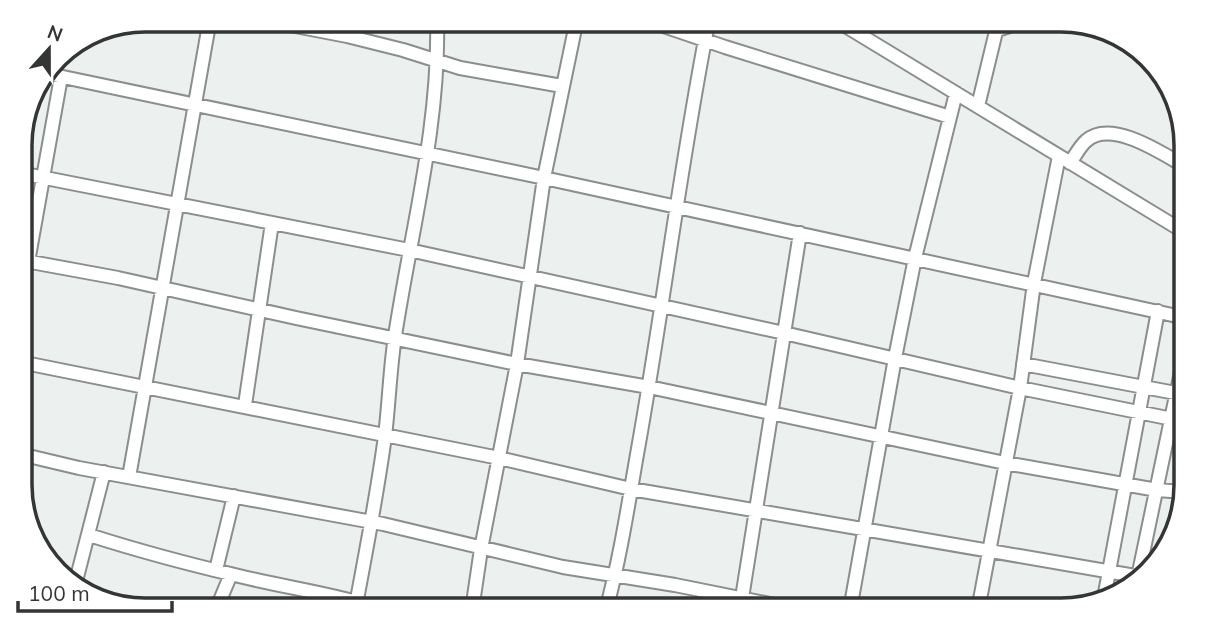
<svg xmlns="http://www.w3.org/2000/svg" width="1206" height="629" viewBox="0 0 1206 629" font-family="Mulish,sans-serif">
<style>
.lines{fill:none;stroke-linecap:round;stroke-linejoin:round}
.minor-casing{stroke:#8a8e8c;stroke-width:16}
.minor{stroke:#fff;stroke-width:12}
.rim{fill:none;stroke:#343535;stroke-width:3.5}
</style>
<rect width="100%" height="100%" fill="#ecf0ef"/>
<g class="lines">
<!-- minor casing -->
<g class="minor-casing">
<path id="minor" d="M 259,19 L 347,36 L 403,50 L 460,68 L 562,86
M 643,19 L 725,47 L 950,117
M 834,19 L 1186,233
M 997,30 L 1032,19
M 44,73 L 544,178 L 1186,318
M 978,106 L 999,19
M 1070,163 C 1075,156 1080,146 1086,141 C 1111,118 1163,154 1186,167
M 20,173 L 409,250 L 784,333 L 1020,388 L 1187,422
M 20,260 L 118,278 L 296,318 L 517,364 L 649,387 L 1005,463 L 1157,490 L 1185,492
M 28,262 L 61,77
M 20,362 L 499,458 L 631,489 L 1141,577
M 1023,364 L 1186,395
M 245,405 L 272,223
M 20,454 L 79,468 L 383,524 L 563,567 L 675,585 L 800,610
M 129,477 L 210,19
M 89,535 C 139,551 188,564 239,576 C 287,588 337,594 384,610
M 216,570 L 234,496
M 1138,577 L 1186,348
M 75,585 L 104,472
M 742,598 L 800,233
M 1104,598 L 1158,311
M 216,610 L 231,574
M 355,610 C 366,552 377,495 385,436 C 389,403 390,369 395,336 C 411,231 440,125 437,19
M 472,610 L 481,549 L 517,364 L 544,178 L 577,19
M 606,610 C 621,555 629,499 639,443 C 664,302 681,160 709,19
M 850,610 L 895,358 L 915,258 L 956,93
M 978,610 L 1020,388 L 1034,283 L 1059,156"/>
</g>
<!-- minor -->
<use href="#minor" class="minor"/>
</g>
<!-- crop -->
<path d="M0 0H1206V629H0ZM145 32H1061A113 113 0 0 1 1174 145V485A113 113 0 0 1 1061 598H145A113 113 0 0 1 32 485V145A113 113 0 0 1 145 32Z" fill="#fff" fill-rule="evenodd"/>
<path class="rim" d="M145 32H1061A113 113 0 0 1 1174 145V485A113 113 0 0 1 1061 598H145A113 113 0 0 1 32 485V145A113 113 0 0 1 145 32Z"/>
<!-- north arrow -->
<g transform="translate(49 49) rotate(21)" stroke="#ffffff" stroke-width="5" paint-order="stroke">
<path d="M0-5L12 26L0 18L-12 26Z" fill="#343535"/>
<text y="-10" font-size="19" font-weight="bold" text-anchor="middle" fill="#343535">N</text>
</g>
<!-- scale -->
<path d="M18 601v10h154v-10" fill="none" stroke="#343535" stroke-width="3.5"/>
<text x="28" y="601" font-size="21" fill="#343535" stroke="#ffffff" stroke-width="5" paint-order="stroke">100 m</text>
</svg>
